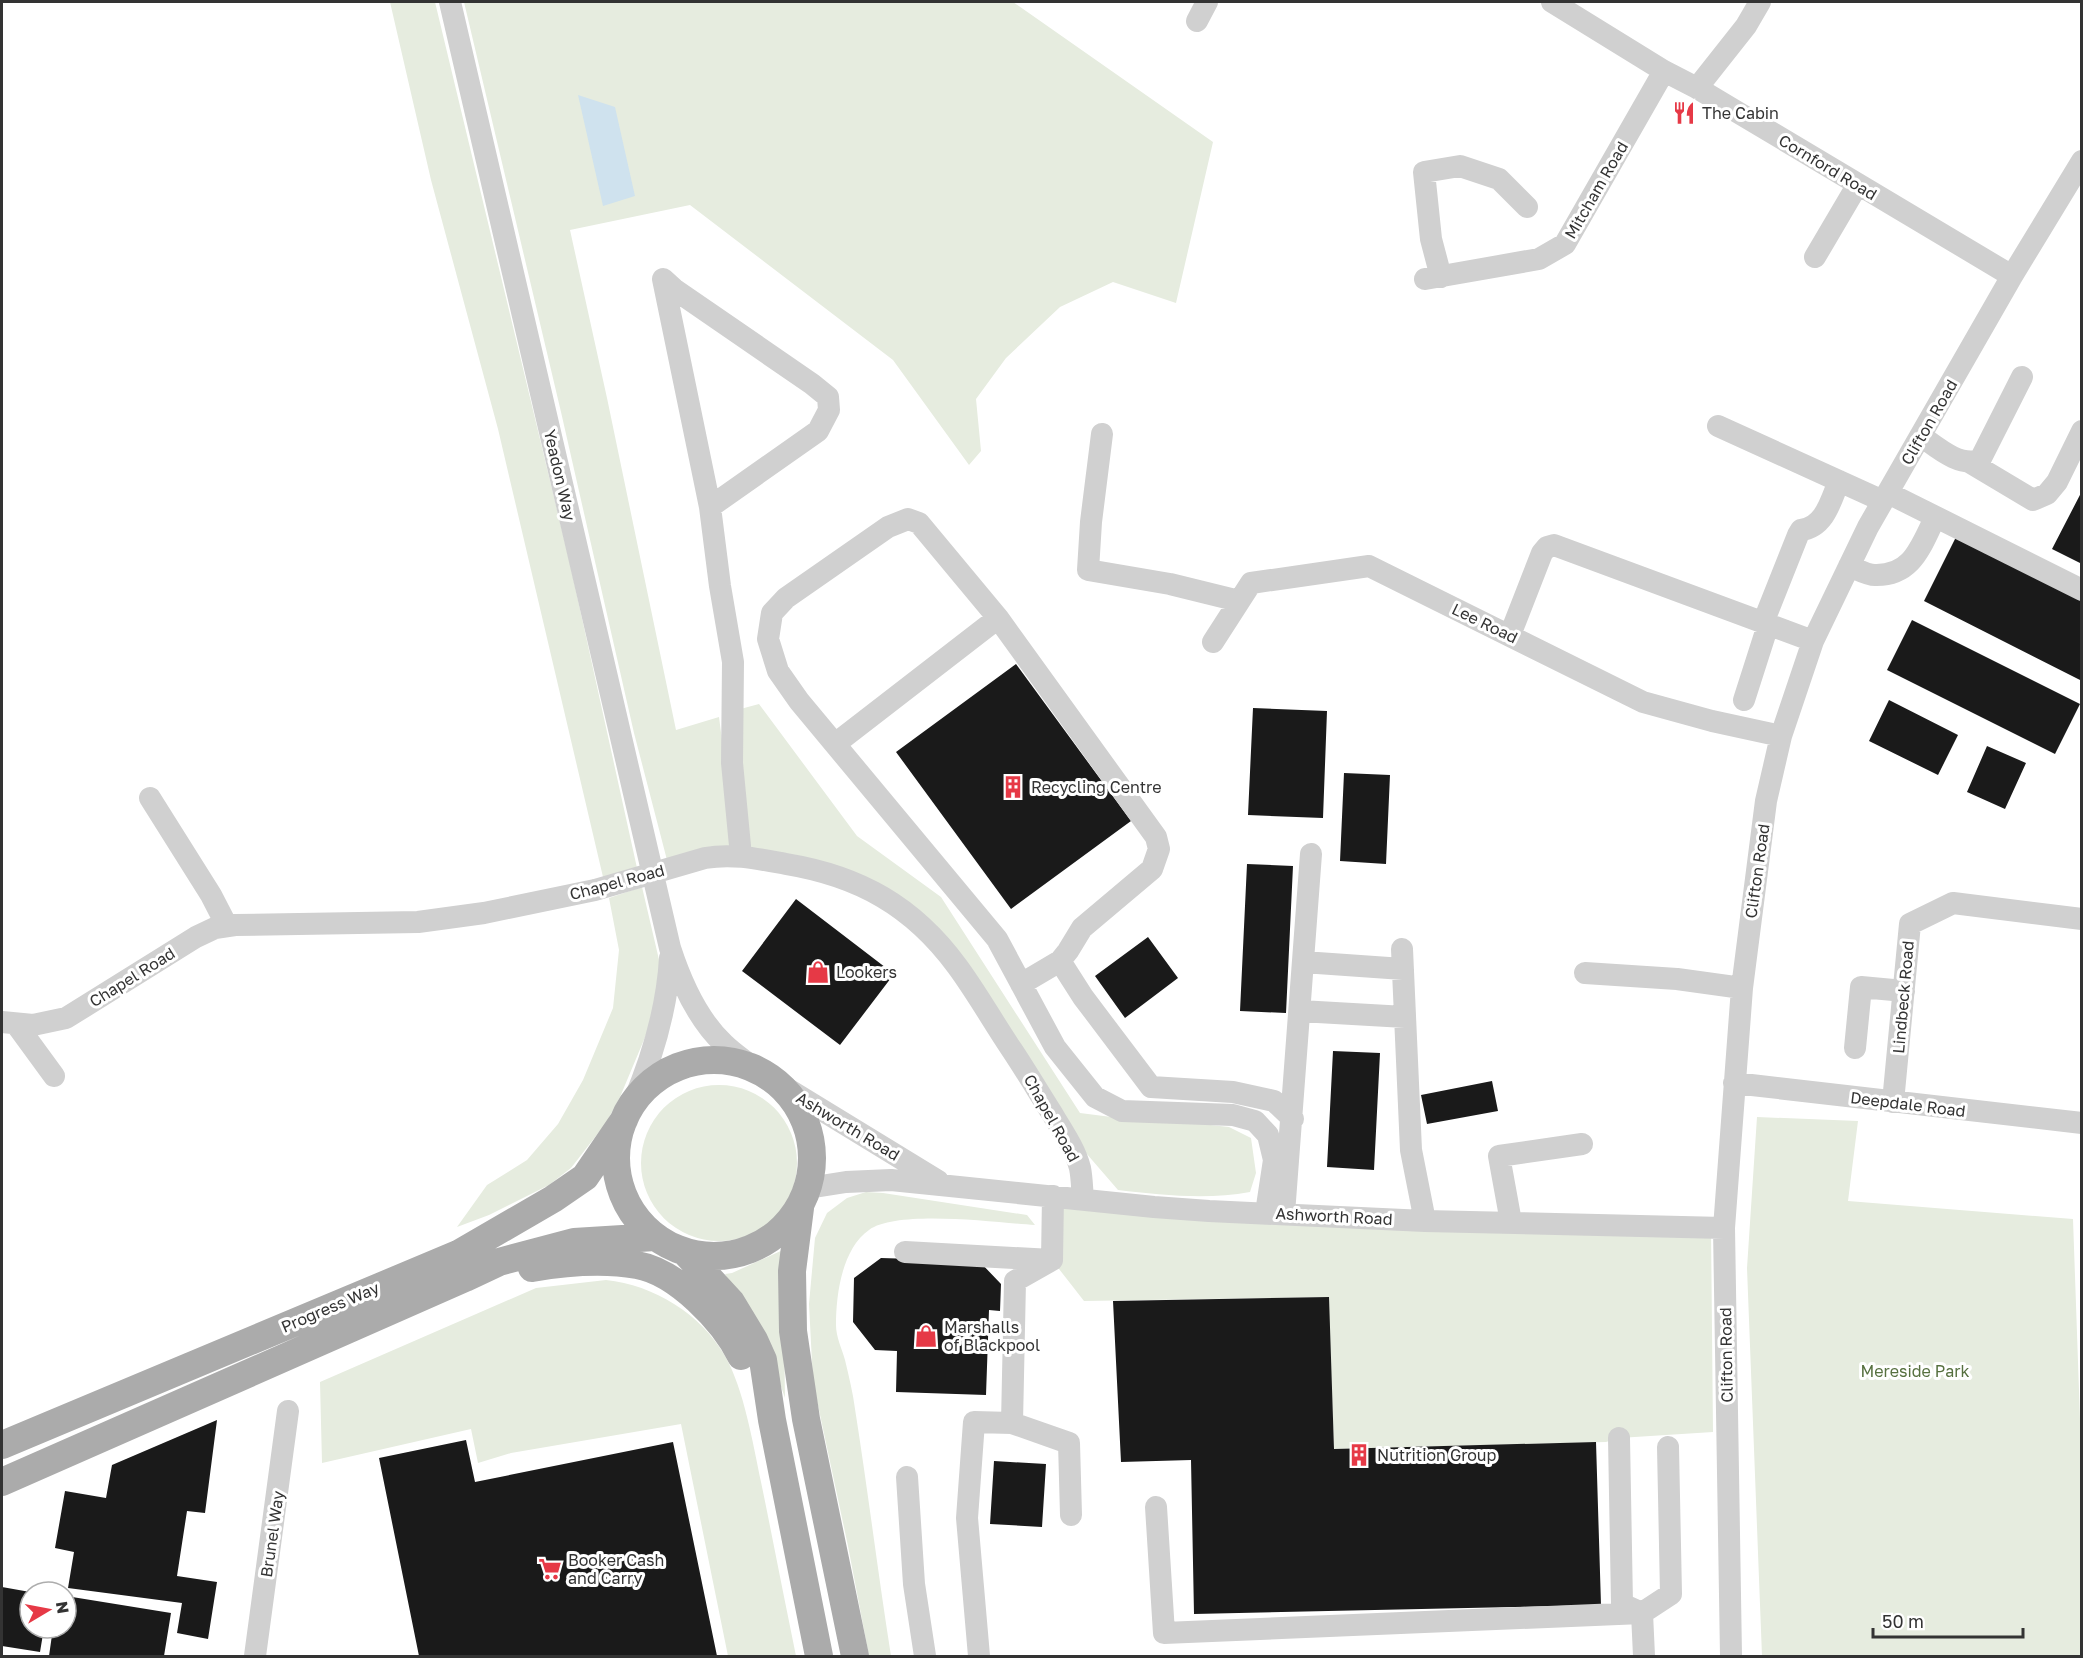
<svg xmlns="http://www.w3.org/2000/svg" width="2083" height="1658" viewBox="0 0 2083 1658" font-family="'Golos Text',sans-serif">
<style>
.green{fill:#e6ecdf}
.water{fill:#cfe2ee}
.building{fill:#1a1a1a}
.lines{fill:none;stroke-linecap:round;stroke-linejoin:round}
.minor{stroke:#d0d0d0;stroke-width:22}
.major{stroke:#ababab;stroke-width:28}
.labels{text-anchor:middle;stroke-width:6;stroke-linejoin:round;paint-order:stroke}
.poi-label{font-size:16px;fill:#333;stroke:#fff;text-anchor:start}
.street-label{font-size:16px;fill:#333;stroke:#fff}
.park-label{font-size:16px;fill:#56703f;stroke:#fff}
</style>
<rect width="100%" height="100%" fill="#fff"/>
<!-- green -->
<path class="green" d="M 390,2 L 435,2 L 570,564 L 637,868 L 603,877 L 498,429 L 431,180 Z
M 464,2 L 1013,2 L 1213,142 L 1176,303 L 1113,282 L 1060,307 L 1006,358 L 976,399 L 981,451 L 969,465 L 893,360 L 690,205 L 570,230 L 607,398 L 676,730 L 719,717 L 736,848 L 667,860 L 634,733 L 561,412 Z
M 759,704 L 857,836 L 941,897 L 1080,1113 L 1143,1121 L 1183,1122 L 1229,1127 L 1251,1138 L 1256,1173 L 1250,1192 C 1207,1200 1161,1195 1118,1190 L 1086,1153 L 908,906 L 740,849 L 733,711 Z
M 642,887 L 660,964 L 651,1023 L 620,1097 L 606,1123 L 571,1168 L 549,1185 L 489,1215 L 457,1227 L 487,1185 L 527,1160 L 558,1124 L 583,1080 L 613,1008 L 619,950 L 609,898 Z
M641 1163a78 78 0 1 1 156 0a78 78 0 1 1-156 0Z
M 1757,1117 L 1858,1121 L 1848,1201 L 2073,1219 L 2082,1476 L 2081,1656 L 1762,1656 L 1747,1268 Z
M 866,1192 L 883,1193 L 1027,1215 L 1035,1225 C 998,1223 898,1209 869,1230 C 842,1249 836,1294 836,1325 C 836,1337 842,1349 845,1360 C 849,1377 853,1393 855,1409 C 868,1491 878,1574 891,1656 L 869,1656 L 848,1546 L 813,1382 L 809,1304 L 815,1238 L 827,1213 L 847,1198 Z
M 1053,1201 L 1711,1228 L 1713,1432 L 1619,1438 L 1606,1442 L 1334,1449 L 1328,1297 L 1084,1301 L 1052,1260 Z
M 783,1250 L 785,1398 L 767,1346 L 725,1274 L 732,1273 Z
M 606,1280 C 654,1285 701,1314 725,1356 C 744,1389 753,1444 761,1482 C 773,1540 784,1598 796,1656 L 728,1656 L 681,1424 L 511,1453 L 478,1463 L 471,1429 L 322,1463 L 320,1382 L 536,1288 Z"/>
<!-- water -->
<path class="water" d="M 578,95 L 615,107 L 635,196 L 603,206 Z"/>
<!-- building -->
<path class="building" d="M 2082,491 L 2082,564 L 2052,549 Z
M 1956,537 L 2082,600 L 2082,681 L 1924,601 Z
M 1912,620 L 2080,704 L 2055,754 L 1887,670 Z
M 1016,664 L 1131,821 L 1011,909 L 896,752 Z
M 1889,700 L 1958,735 L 1938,775 L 1869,741 Z
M 1253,708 L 1327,711 L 1323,818 L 1248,815 Z
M 1987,746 L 2026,763 L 2005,809 L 1967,792 Z
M 1344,773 L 1390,775 L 1386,864 L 1340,861 Z
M 1247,864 L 1293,866 L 1286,1013 L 1240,1011 Z
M 796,899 L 894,974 L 840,1045 L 742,971 Z
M 1148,937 L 1178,978 L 1125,1018 L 1095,976 Z
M 1333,1051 L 1380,1053 L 1374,1170 L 1327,1167 Z
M 1492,1081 L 1498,1111 L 1427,1124 L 1421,1095 Z
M 881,1258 L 979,1261 L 1001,1284 L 1000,1311 L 989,1310 L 986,1395 L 896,1392 L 897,1351 L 875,1350 L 853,1322 L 854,1278 Z
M 1329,1297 L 1334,1449 L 1596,1442 L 1601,1605 L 1194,1614 L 1191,1460 L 1121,1462 L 1113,1301 Z
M 217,1420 L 205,1513 L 187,1511 L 177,1576 L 217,1582 L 208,1639 L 177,1633 L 182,1603 L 68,1588 L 74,1552 L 55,1548 L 65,1491 L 106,1498 L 112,1465 Z
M 466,1440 L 475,1482 L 673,1442 L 717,1656 L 419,1656 L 379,1458 Z
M 994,1461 L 1046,1464 L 1042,1527 L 990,1524 Z
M 2,1587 L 30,1592 L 30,1628 L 44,1628 L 40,1652 L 2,1646 Z
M 66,1596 L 171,1613 L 164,1656 L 49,1656 L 53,1628 L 66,1628 Z"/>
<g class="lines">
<!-- minor -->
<path class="minor" d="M 450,2 L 670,948 C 681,982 697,1019 724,1044 C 733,1053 744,1060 754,1068
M 1552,2 L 1664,71 L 1697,88 L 2012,276
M 1197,21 L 1207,2
M 1697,88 L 1746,26 L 1760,2
M 1815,257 L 1858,184
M 1441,277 L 1431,239 L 1424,172 L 1460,166 L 1499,179 L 1527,207
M 1425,279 L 1539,259 L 1565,244 L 1664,71
M 1718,426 L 1883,501
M 1102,434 L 1091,522 L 1088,570 L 1170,584 L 1239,601
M 1921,436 C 1938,448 1959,467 1980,460 L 2022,377
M 1971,463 L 2033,500 L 2047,494 L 2057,482 L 2082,431
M 1888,493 L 2082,590
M 710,507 L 663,279 L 674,289 L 812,384 L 828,397 L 829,410 L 818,431 L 710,507 L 720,586 L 733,662 L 732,763 L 741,856
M 1849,566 C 1857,569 1867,575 1875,575 C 1913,576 1921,545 1935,518
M 1763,623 L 1798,535 L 1801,530 C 1825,527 1831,500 1839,481
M 1510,635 L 1542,553 L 1547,547 L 1554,545 L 1813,641
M 1213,642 L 1251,583 L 1369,566 L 1643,702 L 1712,721 L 1781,736
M 1744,700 L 1768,625
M 835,744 L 998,618
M 150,798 L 211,895 L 227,926
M 1402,949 L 1411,1150 L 1425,1221
M 1060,961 L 1083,997 L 1151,1087 L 1233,1092 L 1274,1101 L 1293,1119
M 1303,962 L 1403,969
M 1585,973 L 1677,979 L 1742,988
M 1021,984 L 1060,961 L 1068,951 L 1082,928 L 1152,869 L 1159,849 L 1156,837 L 998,618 L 919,523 L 908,519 L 888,527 L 786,598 L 772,613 L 768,639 L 778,671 L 799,701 L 997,939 L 1055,1047 L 1095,1097 L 1122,1111 L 1233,1115 L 1255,1121 L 1268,1135 L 1274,1160 L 1266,1213
M 1300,1011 L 1405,1017
M 2,1022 L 33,1025 L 66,1018 L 196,937 L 215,928 L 235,925 L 418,922 L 484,913 L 595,890 L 705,858 C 733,853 759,859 786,864 C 859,876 913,906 957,966 C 977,993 993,1022 1012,1050 C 1026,1071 1039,1093 1053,1115 C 1063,1132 1075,1149 1080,1168 C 1082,1178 1082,1189 1083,1199
M 16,1024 L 54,1076
M 1855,1048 L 1861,987 L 1904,991
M 1734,1083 L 2082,1123
M 781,1085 L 938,1181
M 1893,1102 L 1910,924 L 1953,903 L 2082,919
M 633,1103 C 653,1056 667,1009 670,958
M 808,1188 L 846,1182 L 891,1180 L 1154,1207 L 1209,1211 L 1425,1221 L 1724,1228
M 1284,1214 L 1311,854
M 1511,1222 L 1499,1156 L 1582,1144
M 905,1252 L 1052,1260 L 1053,1196
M 1052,1260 L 1015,1281 L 1012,1423 L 1069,1443 L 1071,1515
M 1619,1438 L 1622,1604 L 1642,1613
M 907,1477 L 914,1584 L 925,1656
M 1156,1507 L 1164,1633 L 1642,1613
M 255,1656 L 288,1411
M 979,1656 L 967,1518 L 974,1422 L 1012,1423
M 1644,1656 L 1642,1613 L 1671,1594 L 1668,1447
M 1731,1656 L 1724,1228 L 1742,988 L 1766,801 L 1781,736 L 1813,641 L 1868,527 L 2012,276 L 2082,161"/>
<!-- major -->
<path class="major" d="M616 1158a98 98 0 1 1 196 0a98 98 0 1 1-196 0Z
M 800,1208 L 792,1271 L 793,1331 L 806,1419 L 855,1656
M 685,1252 L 731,1302 L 754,1340 L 763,1360 L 772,1420 L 819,1656
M 532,1268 C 567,1262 602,1259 637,1265 C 677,1272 724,1321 741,1356
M 2,1445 L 458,1254 L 553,1199 L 585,1177 L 624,1120
M 2,1482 L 465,1278 L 499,1262 L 574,1242 L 655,1237"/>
</g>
<!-- icons -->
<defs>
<g id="restaurant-bare" transform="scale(1.8)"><path d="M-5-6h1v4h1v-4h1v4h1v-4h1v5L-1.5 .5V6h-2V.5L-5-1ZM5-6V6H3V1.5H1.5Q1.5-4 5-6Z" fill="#e63946" stroke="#fff" stroke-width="2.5" paint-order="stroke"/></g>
<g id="building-bare" transform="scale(1.8)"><path d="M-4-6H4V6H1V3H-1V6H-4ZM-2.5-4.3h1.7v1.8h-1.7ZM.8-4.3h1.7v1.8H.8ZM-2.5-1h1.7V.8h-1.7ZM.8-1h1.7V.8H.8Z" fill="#e63946" stroke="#fff" stroke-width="2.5" paint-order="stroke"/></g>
<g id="shop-bare" transform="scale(1.8)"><path d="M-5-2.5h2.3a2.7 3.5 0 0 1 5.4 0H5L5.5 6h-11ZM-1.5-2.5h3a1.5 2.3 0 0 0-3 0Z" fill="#e63946" stroke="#fff" stroke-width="2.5" paint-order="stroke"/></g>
<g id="supermarket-bare" transform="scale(1.8)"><path d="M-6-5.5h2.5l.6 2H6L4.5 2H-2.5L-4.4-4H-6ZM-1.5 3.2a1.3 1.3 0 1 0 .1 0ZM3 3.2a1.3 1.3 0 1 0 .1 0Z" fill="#e63946" stroke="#fff" stroke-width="2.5" paint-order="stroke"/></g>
</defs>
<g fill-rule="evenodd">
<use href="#restaurant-bare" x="1684" y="113"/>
<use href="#building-bare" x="1013" y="787"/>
<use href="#shop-bare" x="818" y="972"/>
<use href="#shop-bare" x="926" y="1336"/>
<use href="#building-bare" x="1359" y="1455"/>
<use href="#supermarket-bare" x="550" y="1569"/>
</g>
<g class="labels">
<!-- poi labels -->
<g class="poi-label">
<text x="1702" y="119">The Cabin</text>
<text x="1031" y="793">Recycling Centre</text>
<text x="836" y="978">Lookers</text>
<text x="944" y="1333">Marshalls<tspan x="944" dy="18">of Blackpool</tspan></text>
<text x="1377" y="1461">Nutrition Group</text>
<text x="568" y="1566">Booker Cash<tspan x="568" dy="18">and Carry</tspan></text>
</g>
<!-- street labels -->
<g class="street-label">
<text transform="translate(1828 167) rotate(31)" y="6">Cornford Road</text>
<text transform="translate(1596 190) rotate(-60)" y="6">Mitcham Road</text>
<text transform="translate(1929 422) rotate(-60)" y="6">Clifton Road</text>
<text transform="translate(560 475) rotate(77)" y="6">Yeadon Way</text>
<text transform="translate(1485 623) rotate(26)" y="6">Lee Road</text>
<text transform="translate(1757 871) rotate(-82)" y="6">Clifton Road</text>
<text transform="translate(617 882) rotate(-15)" y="6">Chapel Road</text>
<text transform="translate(132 977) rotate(-32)" y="6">Chapel Road</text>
<text transform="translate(1903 997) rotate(-85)" y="6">Lindbeck Road</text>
<text transform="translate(1908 1104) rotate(7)" y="6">Deepdale Road</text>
<text transform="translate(1052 1118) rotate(61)" y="6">Chapel Road</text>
<text transform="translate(848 1126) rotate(31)" y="6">Ashworth Road</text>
<text transform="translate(1334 1216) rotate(3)" y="6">Ashworth Road</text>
<text transform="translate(330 1307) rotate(-23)" y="6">Progress Way</text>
<text transform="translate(1726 1355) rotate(-91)" y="6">Clifton Road</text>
<text transform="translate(272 1534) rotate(-82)" y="6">Brunel Way</text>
</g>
<!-- park labels -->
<g class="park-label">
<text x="1915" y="1377">Mereside Park</text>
</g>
</g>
<!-- border -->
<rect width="2083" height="1658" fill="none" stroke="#333333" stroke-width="6"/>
<!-- north arrow -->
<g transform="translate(48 1610) rotate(80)"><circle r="28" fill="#ffffff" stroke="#adadad" stroke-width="1.5"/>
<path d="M0-4.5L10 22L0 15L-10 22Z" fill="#e63946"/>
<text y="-9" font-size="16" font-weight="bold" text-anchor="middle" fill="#333333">N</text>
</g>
<!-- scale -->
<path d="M1873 1628v9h150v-9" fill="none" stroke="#333333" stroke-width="3"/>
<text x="1882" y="1628" font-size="18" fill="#333333" stroke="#ffffff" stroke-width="4.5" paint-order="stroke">50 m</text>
</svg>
